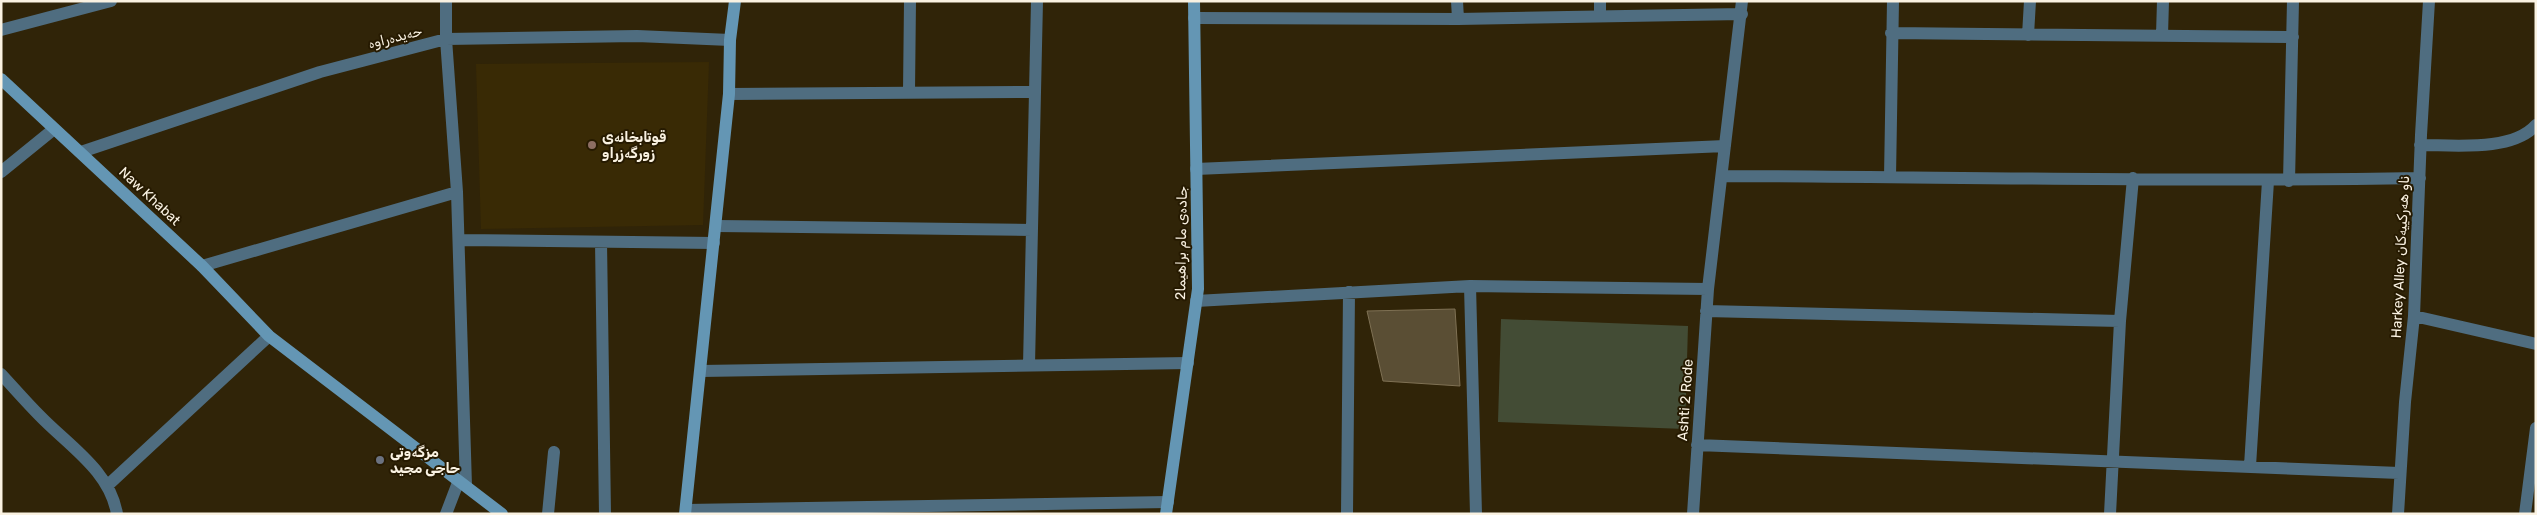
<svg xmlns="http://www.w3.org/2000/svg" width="2537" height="515" viewBox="0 0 2537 515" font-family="Rubik,'Noto Naskh Arabic',sans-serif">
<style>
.built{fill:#392a05}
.green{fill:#434c35}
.building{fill:#5a4e34;stroke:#7f7154}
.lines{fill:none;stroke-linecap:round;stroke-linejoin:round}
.street{stroke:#4f6d80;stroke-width:12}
.secondary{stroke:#6496b4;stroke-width:12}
.education-dot{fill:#8d6e63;stroke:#261a01;stroke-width:2}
.worship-dot{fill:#6b7280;stroke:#261a01;stroke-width:2}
.labels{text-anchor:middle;stroke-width:4;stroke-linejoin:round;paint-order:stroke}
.street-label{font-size:14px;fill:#faf2e2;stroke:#261a01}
.poi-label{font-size:14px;font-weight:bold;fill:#faf2e2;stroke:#261a01;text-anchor:start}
</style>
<rect width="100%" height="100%" fill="#302408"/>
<!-- built -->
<path class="built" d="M 709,62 L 703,225 L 481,229 L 476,64 Z"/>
<!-- green -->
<path class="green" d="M 1501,319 L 1688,326 L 1685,429 L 1498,422 Z"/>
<!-- building -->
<path class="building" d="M 1455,309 L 1460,386 L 1383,381 L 1367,311 Z"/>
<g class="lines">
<!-- street -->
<path class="street" d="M 446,1 L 446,39 L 457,192 L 466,486
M 1457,1 L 1458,19
M 1600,15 L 1600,1
M 1194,18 L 1458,19 L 1742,14
M 1,30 L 111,1
M 1891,33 L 2293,37
M 2028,35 L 2030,1
M 2162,35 L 2163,1
M 909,91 L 910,1
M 729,94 L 1035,92
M 2420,145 C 2454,145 2512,152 2536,125
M 81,152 L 320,72 L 446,39 L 637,36 L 730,40
M 1196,169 L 1725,146
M 1,172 L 54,129
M 1722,176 C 1954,177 2187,182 2420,178
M 1890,177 L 1893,1
M 2289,181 L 2293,1
M 716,226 L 1032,230
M 459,240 L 714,243
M 601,242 L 605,514
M 202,266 L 457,192
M 1470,286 L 1476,514
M 1196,301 L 1470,286 L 1708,289
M 1706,311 L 2120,321
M 2414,316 L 2536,344
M 1029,365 L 1037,1
M 701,371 L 1188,363
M 1,374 C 14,388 27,403 40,416 C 69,446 110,471 117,514
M 1697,445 L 2399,473
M 2250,466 L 2268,181
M 108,485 L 269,336
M 686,510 L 1168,502
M 446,514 L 459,480
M 548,514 L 554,452
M 1347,514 L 1349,292
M 1693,514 L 1708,289 L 1742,1
M 2110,514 L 2120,321 L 2133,178
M 2398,514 L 2405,402 L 2414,316 L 2421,135 L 2429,1
M 2525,514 L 2536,428"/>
<!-- secondary -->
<path class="secondary" d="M 1,79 L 202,266 L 269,336 L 502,514
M 685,514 L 729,94 L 730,40 L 735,1
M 1166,514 L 1198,289 L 1194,1"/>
</g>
<!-- markers -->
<circle class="education-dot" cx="592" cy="145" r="5"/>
<circle class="worship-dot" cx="380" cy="460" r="5"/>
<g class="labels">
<!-- street labels -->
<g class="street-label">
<text transform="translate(395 37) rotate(-14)" y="5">حەیدەراوە</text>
<text transform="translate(150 196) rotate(43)" y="5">Naw Khabat</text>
<text transform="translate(1181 243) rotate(-89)" y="5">جادەی مام براهیما2</text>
<text transform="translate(2400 257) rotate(-87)" y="5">Harkey Alley ناو هەركييەكان</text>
<text transform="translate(1685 400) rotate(-86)" y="5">Ashti 2 Rode</text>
</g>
<!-- poi labels -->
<g class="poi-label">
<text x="602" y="142">قوتابخانەی<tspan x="602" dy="16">زورگەزراو</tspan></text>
<text x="390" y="457">مزگەوتى<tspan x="390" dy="16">حاجى مجيد</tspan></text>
</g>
</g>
<!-- border -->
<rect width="2537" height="515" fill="none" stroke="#faf2e2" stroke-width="5"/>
</svg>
